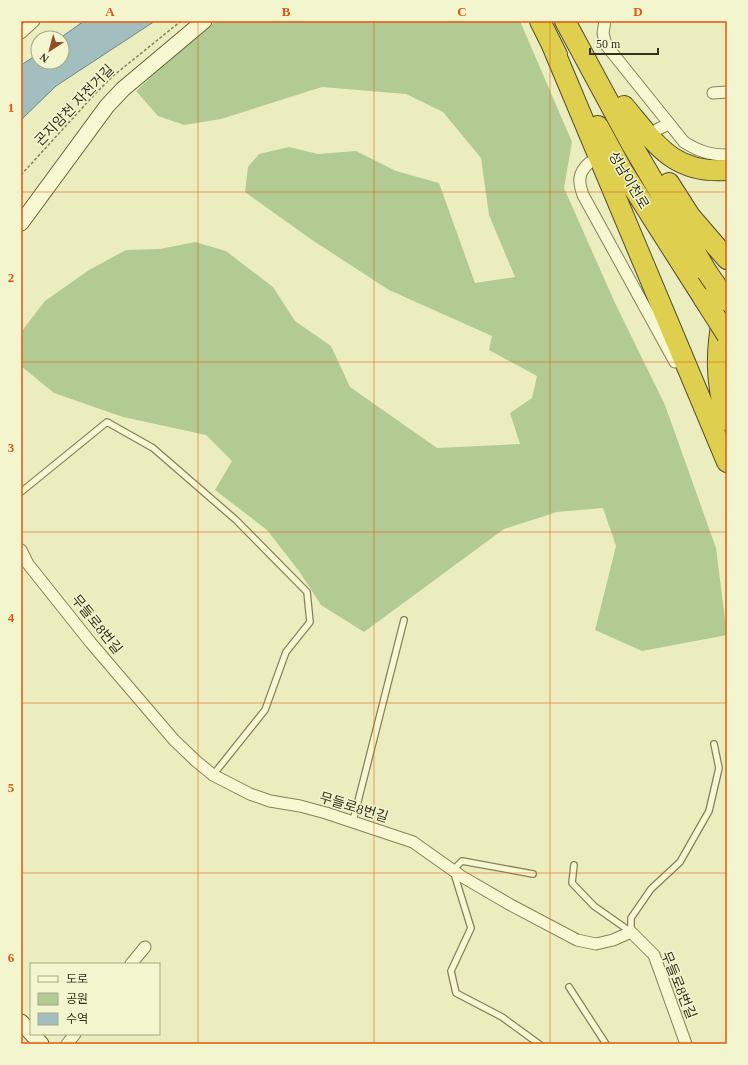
<svg xmlns="http://www.w3.org/2000/svg" width="748" height="1065" viewBox="0 0 748 1065" font-family="'Times New Roman','Noto Sans KR',serif">
<style>
.green{fill:#b2cb93}
.water{fill:#a2bebf;stroke:#6a898d}
.lines{fill:none;stroke-linecap:round;stroke-linejoin:round}
.lane-casing{stroke:#868058;stroke-width:8}
.street-casing{stroke:#868058;stroke-width:13}
.secondary-casing{stroke:#67603b;stroke-width:17}
.highway-casing{stroke:#534c2c;stroke-width:22}
.path{stroke:#868058;stroke-width:1.5;stroke-dasharray:3 2;stroke-linecap:butt}
.lane{stroke:#f7f8d2;stroke-width:5.5}
.street{stroke:#f7f8d2;stroke-width:11}
.secondary{stroke:#f7f8d2;stroke-width:15}
.highway{stroke:#decf4f;stroke-width:20}
.highway-bridge-casing{stroke:#534c2c;stroke-width:22;stroke-linecap:butt}
.highway-bridge{stroke:#decf4f;stroke-width:20}
.grid{fill:none;stroke:#df570d;stroke-width:1;stroke-opacity:0.55}
.labels{text-anchor:middle;stroke-width:3;stroke-linejoin:round;paint-order:stroke}
.street-label{font-size:14px;fill:#35311c;stroke:#f3f5ce}
.neatline{fill:none;stroke:#df570d;stroke-width:1.5}
.grid-label{font-size:13px;text-anchor:middle;font-weight:bold;fill:#df570d}
</style>
<rect width="100%" height="100%" fill="#ebedbf"/>
<!-- green -->
<path class="green" d="M 216,21 L 520,21 L 572,142 L 564,188 L 615,303 L 665,405 L 716,548 L 727,635 L 642,651 L 595,630 L 616,546 L 603,508 L 557,512 L 504,529 L 364,632 L 321,605 L 299,571 L 267,530 L 215,490 L 232,461 L 206,435 L 123,417 L 54,393 L 21,366 L 21,332 L 45,301 L 89,270 L 126,250 L 160,249 L 195,242 L 226,251 L 273,287 L 295,321 L 331,346 L 350,387 L 437,448 L 520,444 L 510,413 L 532,398 L 537,376 L 489,350 L 492,336 L 389,290 L 312,240 L 245,192 L 248,167 L 259,154 L 289,147 L 318,154 L 356,151 L 396,171 L 439,183 L 475,283 L 515,277 L 489,215 L 481,158 L 443,112 L 406,94 L 322,87 L 221,119 L 184,125 L 158,116 L 136,91 L 179,50 Z"/>
<!-- water -->
<path class="water" d="M 84,21 L 155,21 L 56,86 L 21,120 L 21,65 L 38,54 L 38,62 L 62,62 L 62,38 L 60,38 Z"/>
<g class="lines">
<!-- lane casing -->
<g class="lane-casing">
<path id="lane" d="M 21,492 L 107,422 L 153,448 L 236,520 L 307,592 L 310,622 L 286,652 L 265,710 L 213,775
M 353,821 L 404,620
M 574,865 L 572,883 L 594,906 L 631,932
M 533,874 L 462,861 L 453,870 L 471,928 L 451,971 L 456,993 L 502,1017 L 539,1044
M 631,932 L 631,918 L 651,889 L 680,862 L 709,811 L 719,768 L 714,744
M 569,987 L 606,1044"/>
</g>
<!-- street casing -->
<g class="street-casing">
<path id="street" d="M 605,21 L 603,33 L 606,45 L 684,142 C 698,151 710,155 727,155
M 21,33 L 34,21
M 713,93 L 727,92
M 658,129 L 669,124
M 589,163 C 578,173 578,181 583,195 L 675,362
M 21,550 L 28,564 L 91,643 L 174,740 L 196,761 L 213,775 L 250,794 L 270,801 L 300,806 L 326,813 L 413,842 L 461,876 L 509,904 L 577,940 L 596,944 L 613,940 L 631,932 L 654,955 L 686,1044
M 131,964 L 145,947
M 67,1044 L 75,1034"/>
</g>
<!-- secondary casing -->
<g class="secondary-casing">
<path id="secondary" d="M 21,223 L 107,106 L 123,89 L 204,21
M 21,1022 L 31,1033
M 32,1034 L 41,1044"/>
</g>
<!-- highway casing -->
<g class="highway-casing">
<path id="highway" d="M 540,21 L 557,55
M 565,21 L 632,145 L 707,272
M 551,43 L 727,462
M 624,106 C 656,144 673,174 727,170
M 598,126 L 622,170 L 704,299
M 669,183 L 690,216 L 727,259
M 723,313 C 716,352 715,381 727,420"/>
</g>
<!-- path -->
<path class="path" d="M 21,175 L 94,95 L 113,76 L 181,21"/>
<!-- lane -->
<use href="#lane" class="lane"/>
<!-- street -->
<use href="#street" class="street"/>
<!-- secondary -->
<use href="#secondary" class="secondary"/>
<!-- highway -->
<use href="#highway" class="highway"/>
<!-- highway-bridge casing -->
<g class="highway-bridge-casing">
<path id="highway-bridge" d="M 707,272 L 727,301
M 704,299 L 727,335"/>
</g>
<!-- highway-bridge -->
<use href="#highway-bridge" class="highway-bridge"/>
</g>
<!-- grid -->
<path class="grid" d="M 198,21 L 198,1044M 374,21 L 374,1044M 550,21 L 550,1044M 21,192 L 727,192M 21,362 L 727,362M 21,532 L 727,532M 21,703 L 727,703M 21,873 L 727,873"/>
<g class="labels">
<!-- street labels -->
<g class="street-label">
<text transform="translate(74 105) rotate(-46)" y="5">곤지암천 자전거길</text>
<text transform="translate(629 180) rotate(59)" y="5">성남이천로</text>
<text transform="translate(97 624) rotate(51)" y="5">무들로8번길</text>
<text transform="translate(354 807) rotate(17)" y="5">무들로8번길</text>
<text transform="translate(679 985) rotate(68)" y="5">무들로8번길</text>
</g>
</g>
<!-- border -->
<rect width="748" height="1065" fill="none" stroke="#f3f5ce" stroke-width="44"/>
<!-- legend -->
<rect x="30" y="963" width="130" height="72" fill="#f3f5ce" stroke="#a7a787"/>
<rect x="38" y="976" width="20" height="6" fill="#f7f8d2" stroke="#a7a787"/>
<text x="66" y="983" font-size="12" fill="#35311c">도로</text>
<rect x="38" y="993" width="20" height="12" fill="#b2cb93" stroke="#a7a787"/>
<text x="66" y="1003" font-size="12" fill="#35311c">공원</text>
<rect x="38" y="1013" width="20" height="12" fill="#a2bebf" stroke="#a7a787"/>
<text x="66" y="1023" font-size="12" fill="#35311c">수역</text>
<!-- north arrow -->
<g transform="translate(50 50) rotate(216)"><circle r="19" fill="#f3f5ce" stroke="#a7a787"/>
<path d="M0-3L7 15L0 10L-7 15Z" fill="#944c28"/>
<text y="-6" font-size="11" font-weight="bold" text-anchor="middle" fill="#35311c">N</text>
</g>
<!-- scale -->
<path d="M590 48v6h68v-6" fill="none" stroke="#35311c" stroke-width="2"/>
<text x="596" y="48" font-size="12" fill="#35311c" stroke="#f3f5ce" stroke-width="3" paint-order="stroke">50 m</text>
<rect x="22" y="22" width="704" height="1021" class="neatline"/>
<g class="grid-label">
<text x="110" y="16">A</text>
<text x="286" y="16">B</text>
<text x="462" y="16">C</text>
<text x="638" y="16">D</text>
<text x="11" y="112">1</text>
<text x="11" y="282">2</text>
<text x="11" y="452">3</text>
<text x="11" y="622">4</text>
<text x="11" y="792">5</text>
<text x="11" y="962">6</text>
</g>
</svg>
